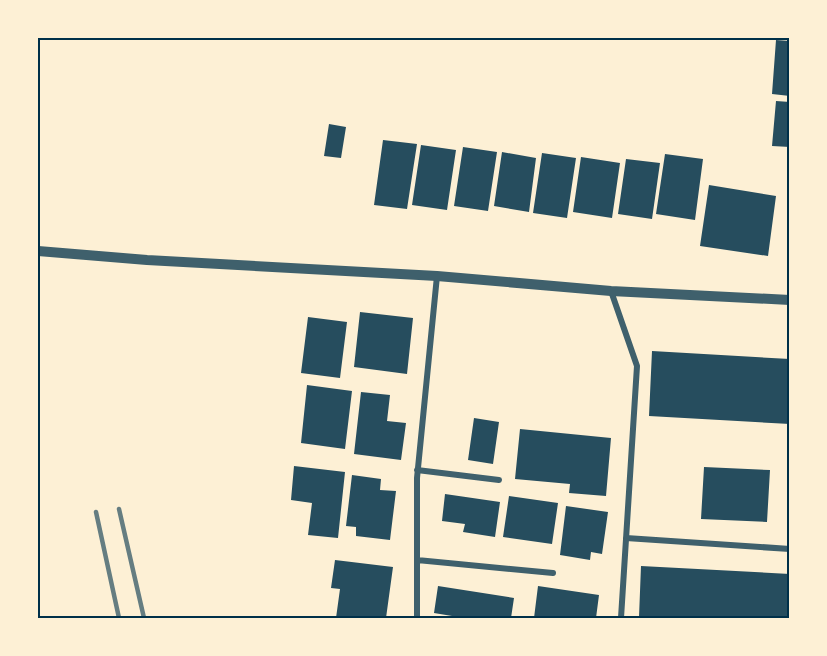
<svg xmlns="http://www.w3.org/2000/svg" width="827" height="656" viewBox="0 0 827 656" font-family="Quicksand,sans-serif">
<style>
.building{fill:#264d5e}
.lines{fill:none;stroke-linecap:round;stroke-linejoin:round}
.minor{stroke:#3f606c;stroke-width:6}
.tertiary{stroke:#3f606c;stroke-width:10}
.rail{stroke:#657d81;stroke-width:4.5}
.neatline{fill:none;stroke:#003049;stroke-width:2}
</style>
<rect width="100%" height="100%" fill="#fdf0d5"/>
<!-- building -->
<path class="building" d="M 776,40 L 790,41 L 790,96 L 772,94 Z
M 776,101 L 790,102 L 790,147 L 772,146 Z
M 329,124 L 346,127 L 341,158 L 324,156 Z
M 383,140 L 417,144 L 407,209 L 374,205 Z
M 421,145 L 456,150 L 447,210 L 412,205 Z
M 463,147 L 497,152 L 488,211 L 454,206 Z
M 502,152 L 536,158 L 529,212 L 494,206 Z
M 542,153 L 576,158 L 567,218 L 533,213 Z
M 665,154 L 703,159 L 695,220 L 656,214 Z
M 581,157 L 620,163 L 612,218 L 573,212 Z
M 626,159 L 660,163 L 652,219 L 618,214 Z
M 709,185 L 776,196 L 768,256 L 700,246 Z
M 360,312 L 413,318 L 407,374 L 354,367 Z
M 308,317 L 347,322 L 340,378 L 301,373 Z
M 652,351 L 790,359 L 790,424 L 649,416 Z
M 307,385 L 352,391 L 345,449 L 301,443 Z
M 361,392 L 390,395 L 387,421 L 406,423 L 401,460 L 354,454 Z
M 474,418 L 499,422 L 493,464 L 468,460 Z
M 520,429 L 611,438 L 606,496 L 569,493 L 570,484 L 515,479 Z
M 294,466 L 345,472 L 338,538 L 308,535 L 312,503 L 291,500 Z
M 704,467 L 770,470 L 767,522 L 701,519 Z
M 352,475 L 381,479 L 380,490 L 396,491 L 390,540 L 356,536 L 356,527 L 346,526 Z
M 445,494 L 500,502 L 495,537 L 463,532 L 465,524 L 442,521 Z
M 509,496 L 558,503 L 552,544 L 503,537 Z
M 566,506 L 608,512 L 602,554 L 591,552 L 590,560 L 560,555 Z
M 335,560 L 393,567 L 386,618 L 336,618 L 340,589 L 331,588 Z
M 641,566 L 790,574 L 790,618 L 639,617 Z
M 438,586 L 514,598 L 511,618 L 464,618 L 434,613 Z
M 538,586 L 599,595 L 596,618 L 534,618 Z"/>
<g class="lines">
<!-- minor -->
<path class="minor" d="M 611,291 L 637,366 L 621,618
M 417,470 L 499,480
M 626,538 L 790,549
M 417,560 L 553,573
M 417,618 L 417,478 L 437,276"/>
<!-- tertiary -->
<path class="tertiary" d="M 38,251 L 147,260 L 437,276 L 611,291 L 790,300"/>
<!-- rail -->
<path class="rail" d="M 119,509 L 144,618
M 96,512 L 119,618"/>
</g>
<!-- border -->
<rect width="827" height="656" fill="none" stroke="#fdf0d5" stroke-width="78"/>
<rect x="39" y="39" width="749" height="578" class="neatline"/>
</svg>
